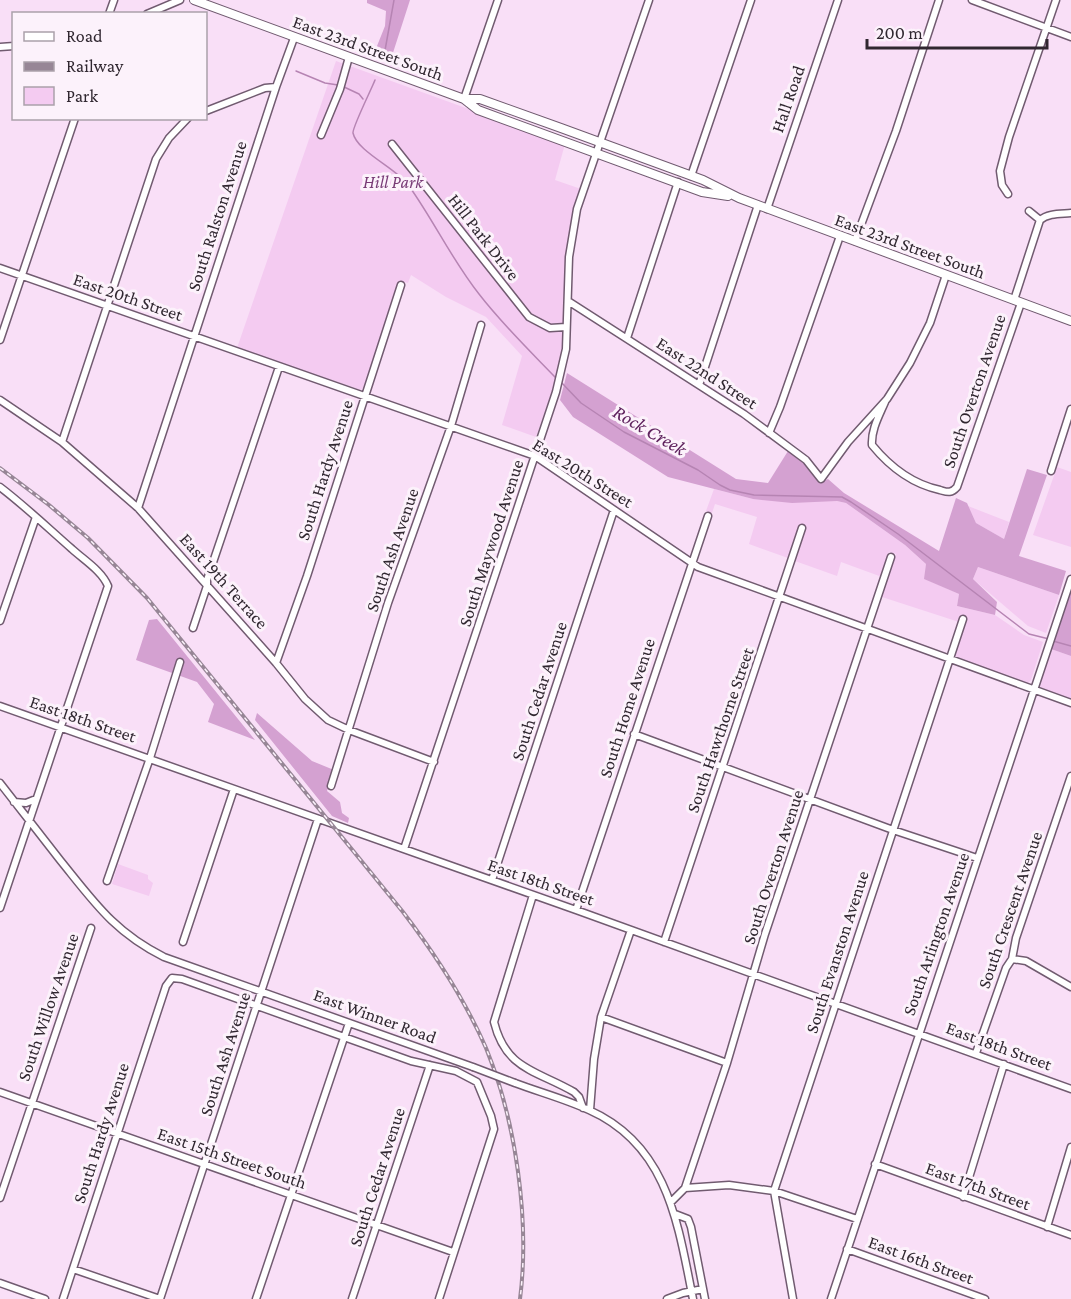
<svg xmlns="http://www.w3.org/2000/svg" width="1071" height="1299" viewBox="0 0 1071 1299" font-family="'Crimson Pro',serif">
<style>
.green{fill:#f4cbf1}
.forest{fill:#d4a1d1}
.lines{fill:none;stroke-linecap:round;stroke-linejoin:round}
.stream{stroke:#b684b3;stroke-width:1.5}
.minor-casing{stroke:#715b70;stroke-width:9}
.major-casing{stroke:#715b70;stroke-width:10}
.minor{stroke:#fff;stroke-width:6}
.major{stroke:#fff;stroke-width:8}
.rail-casing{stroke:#978696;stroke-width:4}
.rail{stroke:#fcf2fb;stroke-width:1.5;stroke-dasharray:4.5;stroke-linecap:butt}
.minor-bridge-casing{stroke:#715b70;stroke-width:9;stroke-linecap:butt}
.minor-bridge{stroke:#fff;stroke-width:6}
.labels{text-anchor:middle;stroke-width:6;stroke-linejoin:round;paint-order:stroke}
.street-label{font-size:18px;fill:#302730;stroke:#fcf2fb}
.park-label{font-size:18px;font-style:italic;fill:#783b76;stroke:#fcf2fb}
.water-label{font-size:20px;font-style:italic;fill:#60245f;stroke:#fcf2fb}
</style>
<rect width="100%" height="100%" fill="#f9dff7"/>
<!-- green -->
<path class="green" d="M 336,61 L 565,144 L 555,180 L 581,189 L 568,243 L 562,349 L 553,388 L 536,437 L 502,425 L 522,356 L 486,317 L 446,297 L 411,275 L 408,283 L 400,281 L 363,388 L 361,390 L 237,348 Z
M 1057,467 L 1071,472 L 1071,547 L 1033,535 Z
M 714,489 L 753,499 L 837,501 L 846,503 L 905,545 L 926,564 L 925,579 L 959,594 L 957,606 L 995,615 L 1024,635 L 1043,642 L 1031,680 L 1028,683 L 1023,682 L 957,659 L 955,655 L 966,616 L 961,615 L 959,622 L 882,597 L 896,554 L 889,552 L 882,577 L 841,562 L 837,576 L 795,561 L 806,526 L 800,524 L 788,558 L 749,544 L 757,517 L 715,504 L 712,513 L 706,511 Z
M 968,506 L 1009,522 L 1004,539 L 976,523 Z
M 978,567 L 1059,595 L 1046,633 L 1028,626 L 973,579 Z
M 1051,649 L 1071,656 L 1071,700 L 1041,690 L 1038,685 Z
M 118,864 L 148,875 L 148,879 L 153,883 L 149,896 L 112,884 Z"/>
<!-- forest -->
<path class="forest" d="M 367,0 L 410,0 L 390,62 L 373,56 L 385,26 L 386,11 L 367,3 Z
M 567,373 L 736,479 L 768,483 L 788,451 L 803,463 L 819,483 L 828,479 L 844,493 L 939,551 L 956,498 L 967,503 L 976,523 L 1004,539 L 1027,469 L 1047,475 L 1019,556 L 1066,571 L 1059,595 L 978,567 L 973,579 L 997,602 L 995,615 L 957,606 L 959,594 L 924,579 L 926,564 L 905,545 L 846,503 L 837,501 L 792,503 L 753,499 L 668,477 L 573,417 L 560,400 Z
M 1071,590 L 1071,656 L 1051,649 Z
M 157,619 L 255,740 L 208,722 L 214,704 L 197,682 L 136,660 L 149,620 Z
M 257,713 L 312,761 L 334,770 L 327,791 L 340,802 L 342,813 L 349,818 L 348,823 L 332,816 L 255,720 Z"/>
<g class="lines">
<!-- stream -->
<path class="stream" d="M 384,56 L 394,0
M 296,71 L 325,83 L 338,85
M 375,80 C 372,88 352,128 353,133 C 357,152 398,169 409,186 C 434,221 452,260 479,294 C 502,324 530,351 556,378
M 342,86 L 359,94 L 363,99
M 560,381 L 581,403 L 624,432 L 698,470 L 720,485 L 730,490 L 754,495 L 842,497 L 851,502 L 898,534 L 1029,634 L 1049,639
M 1053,641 L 1071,646"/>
<!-- minor casing -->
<g class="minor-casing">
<path id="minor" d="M 972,0 L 1071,37
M 109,14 L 114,0
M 147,14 L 180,0
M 0,47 L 14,46
M 464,99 L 498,0
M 206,111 L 265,88 L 276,87
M 321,135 L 340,89 L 349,57
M 392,144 L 529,317 L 550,328 L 566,327
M 691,176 L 751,0
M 1008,194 L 1002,185 L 1000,171 L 1009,137 L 1056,0
M 767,209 L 838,0
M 1029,211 L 1040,220
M 1040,220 C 1048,213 1061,214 1071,213
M 855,241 L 896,131 L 939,0
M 0,268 L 535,456 L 698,567 L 1071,703
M 1014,300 L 1040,220
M 568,301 L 744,414 L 806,460 L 821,479 L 848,442 L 887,399 L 910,363 L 930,323 L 946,275
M 627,338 L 678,182
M 0,340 L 75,118
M 699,385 L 758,205
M 0,400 L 62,442 L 138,508 L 276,663 L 305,699 L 328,720 L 349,730 L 434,762
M 885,402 C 879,416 871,430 872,445 C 890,467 912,484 940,490 C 947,492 951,494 957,487 L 1021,303
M 769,433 L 780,407 L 840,236
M 62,442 L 156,159 L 169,138 L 188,118
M 1051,471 L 1071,409
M 0,487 C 25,506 48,528 72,549 C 84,560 102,571 108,586 L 0,908
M 138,508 L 276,87 L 294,38
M 0,621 L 36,517
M 193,628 L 207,586 L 207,580 L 279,367
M 276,663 L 307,576 L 401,285
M 0,706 L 576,910 L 1071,1089
M 634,734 L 893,830 L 977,858
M 0,783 C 20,809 40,834 60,860 C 94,902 114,932 164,957 L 473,1067
M 331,786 L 388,603 L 451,426 L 481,325
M 14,802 L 26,803 L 36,799
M 404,849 L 556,392 L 566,349 L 569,257 L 577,209 L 649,0
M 492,880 L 614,510
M 107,881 L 150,758 L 180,662
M 533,895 L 494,1022 C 506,1070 536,1070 574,1092 L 579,1097 L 583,1108
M 576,910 L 708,516
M 183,942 L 234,789
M 664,942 L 802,528
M 1012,959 L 1026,961 L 1071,987
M 601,1017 L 727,1063
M 976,1053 L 1006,968 L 1012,959 L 1016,938 L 1071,776
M 515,1083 C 539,1092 565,1099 589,1110 C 668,1145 678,1224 693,1299
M 0,1092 L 453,1252
M 590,1110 L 594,1059 L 601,1017 L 631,930
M 875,1164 L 1071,1235
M 685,1188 L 729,1185 L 774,1191 L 857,1219
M 963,1197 L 1004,1064
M 0,1198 L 91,928
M 671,1202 L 685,1188 L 687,1182 L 727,1063 L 765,934 L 891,557
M 675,1214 L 688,1219 L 691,1227 L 705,1299
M 1047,1227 L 1071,1147
M 847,1249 L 985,1299
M 73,1269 L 160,1299
M 0,1283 L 45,1299
M 63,1299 L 166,986 L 172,978 L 182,979 L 411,1061 L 456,1071 L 477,1082 L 491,1116 L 494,1129 L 439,1299
M 160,1299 L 318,819
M 256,1299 L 349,1023
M 352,1299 L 430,1065
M 667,1299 L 683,1293 L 703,1289
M 793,1299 L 774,1191 L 963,619
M 831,1299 L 1071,579"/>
</g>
<!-- major casing -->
<g class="major-casing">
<path id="major" d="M 194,0 L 464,99 L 478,110 L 702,192 L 728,196
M 464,99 L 480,99 L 561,128 L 703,180 L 739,198 L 1071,321"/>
</g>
<!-- minor -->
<use href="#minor" class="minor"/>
<!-- major -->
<use href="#major" class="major"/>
<!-- rail casing -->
<g class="rail-casing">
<path id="rail" d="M 0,468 L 49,505 L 88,538 L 147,598 L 403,912 C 435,954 465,1000 486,1048 C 516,1121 530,1221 520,1299"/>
</g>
<!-- rail -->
<use href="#rail" class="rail"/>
<!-- minor-bridge casing -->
<g class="minor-bridge-casing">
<path id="minor-bridge" d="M 473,1067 L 515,1083"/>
</g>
<!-- minor-bridge -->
<use href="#minor-bridge" class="minor-bridge"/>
</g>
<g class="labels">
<!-- street labels -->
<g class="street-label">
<text transform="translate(368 48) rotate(20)" y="6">East 23rd Street South</text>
<text transform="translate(788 99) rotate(-71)" y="6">Hall Road</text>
<text transform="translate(217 216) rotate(-72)" y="6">South Ralston Avenue</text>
<text transform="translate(484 237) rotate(52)" y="6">Hill Park Drive</text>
<text transform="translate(910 246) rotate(20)" y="6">East 23rd Street South</text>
<text transform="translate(128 297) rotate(19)" y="6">East 20th Street</text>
<text transform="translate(707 373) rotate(33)" y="6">East 22nd Street</text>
<text transform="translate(974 391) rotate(-71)" y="6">South Overton Avenue</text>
<text transform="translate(325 470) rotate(-72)" y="6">South Hardy Avenue</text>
<text transform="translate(583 473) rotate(32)" y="6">East 20th Street</text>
<text transform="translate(491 543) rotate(-72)" y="6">South Maywood Avenue</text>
<text transform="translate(392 550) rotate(-71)" y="6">South Ash Avenue</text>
<text transform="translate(224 581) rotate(48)" y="6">East 19th Terrace</text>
<text transform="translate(539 691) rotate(-72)" y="6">South Cedar Avenue</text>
<text transform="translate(627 708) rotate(-72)" y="6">South Home Avenue</text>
<text transform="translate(83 719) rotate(19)" y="6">East 18th Street</text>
<text transform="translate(720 730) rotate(-71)" y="6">South Hawthorne Street</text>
<text transform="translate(773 867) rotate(-72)" y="6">South Overton Avenue</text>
<text transform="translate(541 882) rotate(19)" y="6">East 18th Street</text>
<text transform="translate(1010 910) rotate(-71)" y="6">South Crescent Avenue</text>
<text transform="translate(936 934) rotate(-71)" y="6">South Arlington Avenue</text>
<text transform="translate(837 952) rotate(-72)" y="6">South Evanston Avenue</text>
<text transform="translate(48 1007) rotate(-71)" y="6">South Willow Avenue</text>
<text transform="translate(375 1016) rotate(20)" y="6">East Winner Road</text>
<text transform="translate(999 1046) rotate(20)" y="6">East 18th Street</text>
<text transform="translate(225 1054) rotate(-72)" y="6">South Ash Avenue</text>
<text transform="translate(101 1133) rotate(-72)" y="6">South Hardy Avenue</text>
<text transform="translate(232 1158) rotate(19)" y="6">East 15th Street South</text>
<text transform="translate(377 1177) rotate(-72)" y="6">South Cedar Avenue</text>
<text transform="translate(978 1186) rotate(20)" y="6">East 17th Street</text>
<text transform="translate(921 1260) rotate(20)" y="6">East 16th Street</text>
</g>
<!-- park labels -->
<g class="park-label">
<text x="393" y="188">Hill Park</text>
</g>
<!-- water labels -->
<g class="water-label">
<text transform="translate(650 430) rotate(30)" y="7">Rock Creek</text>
</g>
</g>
<!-- legend -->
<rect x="12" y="12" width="195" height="108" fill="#fcf2fb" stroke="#aaa1aa" stroke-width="1.5"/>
<rect x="24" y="32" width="30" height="9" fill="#ffffff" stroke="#aaa1aa" stroke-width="1.5"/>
<text x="66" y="42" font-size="18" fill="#302730">Road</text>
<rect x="24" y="62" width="30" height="9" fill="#978696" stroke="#aaa1aa" stroke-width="1.5"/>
<text x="66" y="72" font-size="18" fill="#302730">Railway</text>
<rect x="24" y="87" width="30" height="18" fill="#f4cbf1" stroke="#aaa1aa" stroke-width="1.5"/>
<text x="66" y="102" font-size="18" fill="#302730">Park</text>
<!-- scale -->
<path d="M867 39v9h180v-9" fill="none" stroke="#302730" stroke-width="3"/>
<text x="876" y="39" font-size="18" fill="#302730" stroke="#fcf2fb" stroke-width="4.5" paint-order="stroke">200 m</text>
</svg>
